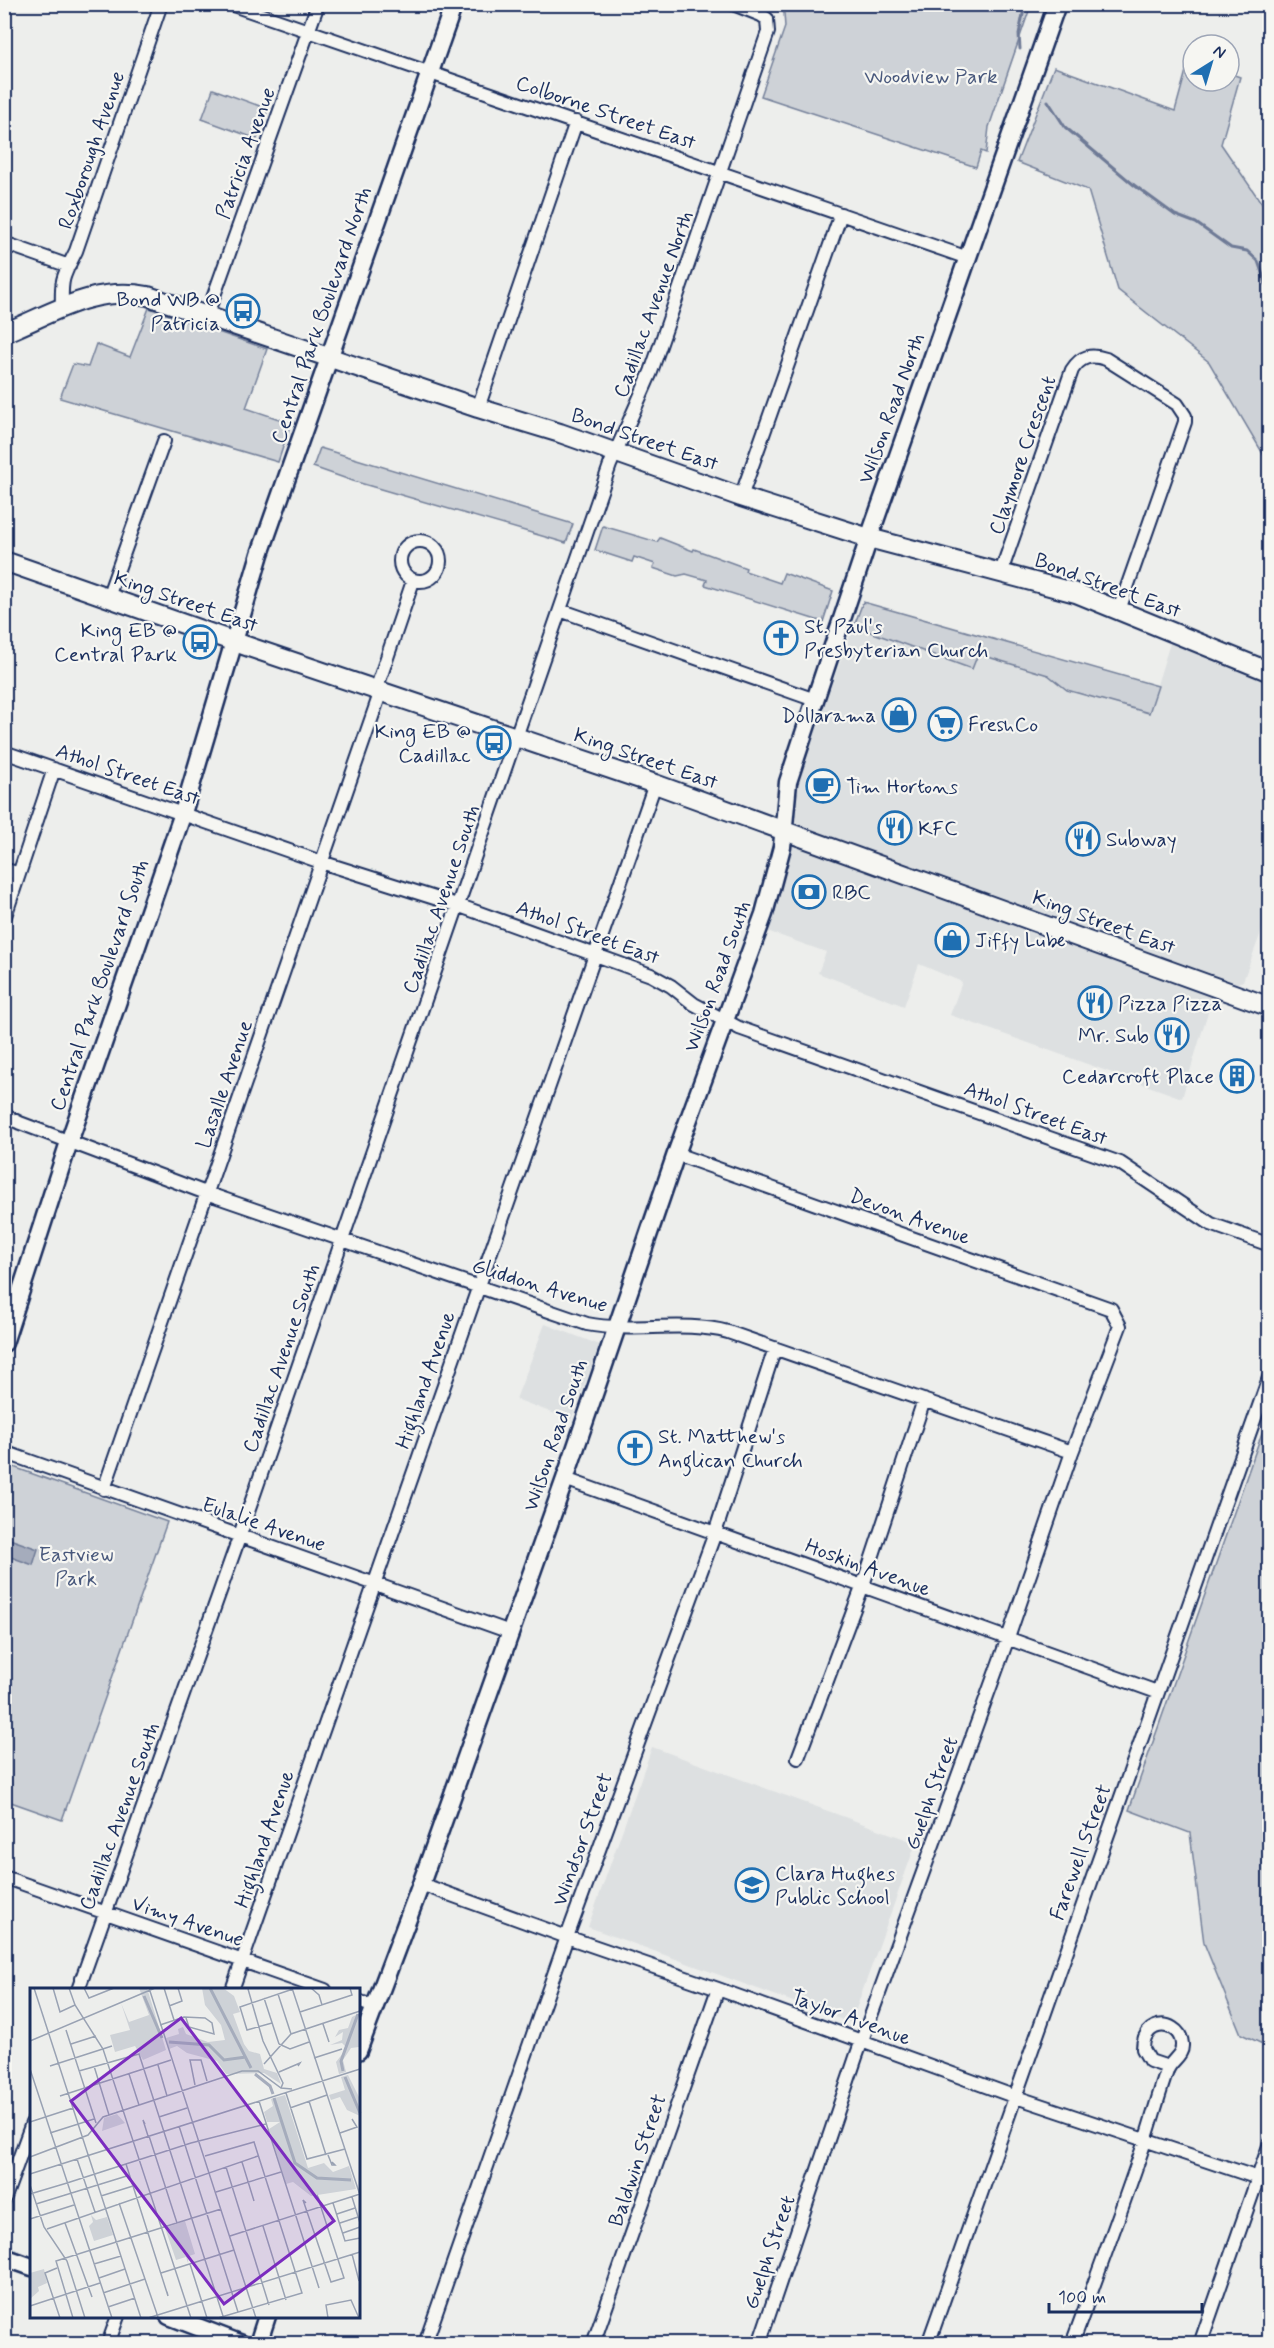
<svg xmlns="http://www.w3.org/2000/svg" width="1274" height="2348" viewBox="0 0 1274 2348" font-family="Mynerve,sans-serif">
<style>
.built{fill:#dde0e1}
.green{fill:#ced2d7;stroke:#74809a;stroke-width:1.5}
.water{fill:#a5acbc;stroke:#6e7a96;stroke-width:1.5}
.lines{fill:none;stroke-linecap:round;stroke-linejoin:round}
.stream{stroke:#6e7a96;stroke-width:3}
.street-casing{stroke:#1b2f5e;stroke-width:16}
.secondary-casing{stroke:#1b2f5e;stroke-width:21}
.primary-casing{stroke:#1b2f5e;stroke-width:22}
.street{stroke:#f6f6f2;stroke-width:12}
.secondary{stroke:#f6f6f2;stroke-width:16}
.primary{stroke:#f6f6f2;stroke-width:18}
.labels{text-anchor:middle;stroke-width:4.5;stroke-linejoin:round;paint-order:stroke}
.park-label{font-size:21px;fill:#48587c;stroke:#f6f6f2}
.street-label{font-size:21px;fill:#1b2f5e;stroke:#f6f6f2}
.poi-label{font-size:21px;fill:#1b2f5e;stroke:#f6f6f2;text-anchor:start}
.inset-river{fill:none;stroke:#a5acbc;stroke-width:3}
.inset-road{fill:none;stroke:#99a2b3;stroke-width:1.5}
.view{fill:#7b2cbf;fill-opacity:0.15;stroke:#7b2cbf;stroke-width:3}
.inset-edge{fill:none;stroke:#1b2f5e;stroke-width:3}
</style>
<rect width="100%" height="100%" fill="#edeeec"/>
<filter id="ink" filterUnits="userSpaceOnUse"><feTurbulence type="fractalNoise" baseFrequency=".0167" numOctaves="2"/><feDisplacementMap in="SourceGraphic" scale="12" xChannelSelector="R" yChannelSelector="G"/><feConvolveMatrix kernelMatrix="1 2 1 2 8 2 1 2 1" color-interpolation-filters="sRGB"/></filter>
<g filter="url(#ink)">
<!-- built -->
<path class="built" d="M 863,602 L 1155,691 L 1171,640 L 1269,678 L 1269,911 L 1243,981 L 1214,992 L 1182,1098 L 950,1015 L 962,982 L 919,964 L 904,1006 L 818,973 L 826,952 L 767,931 L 775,899 L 792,789 Z
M 545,1324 L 600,1345 L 571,1420 L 516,1399 Z
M 652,1747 L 916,1843 L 851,2023 L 588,1927 Z"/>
<!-- green -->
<path class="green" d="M 776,5 L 1031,5 L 989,127 L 986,153 L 981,151 L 976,167 L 761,96 L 785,27 L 784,13 Z
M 1189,60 L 1193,61 L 1193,81 L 1229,81 L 1229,73 L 1240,77 L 1221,144 L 1269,214 L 1269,464 L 1209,362 L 1118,290 L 1088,190 L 1017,162 L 1054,67 L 1175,111 Z
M 213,89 L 268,109 L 257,139 L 202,119 Z
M 149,308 L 267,349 L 246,408 L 291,423 L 278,462 L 60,398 L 73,364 L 88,367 L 96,344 L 130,357 Z
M 320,448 L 573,524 L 566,543 L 353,481 L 313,467 Z
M 603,526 L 657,542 L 660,538 L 693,551 L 694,549 L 746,568 L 745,571 L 780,583 L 784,573 L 833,591 L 823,622 L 705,585 L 707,580 L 686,574 L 677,576 L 653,568 L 655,564 L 634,557 L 632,562 L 595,550 Z
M 863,602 L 1158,686 L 1149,713 L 1067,690 L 1048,675 L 978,654 L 972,669 L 854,626 Z
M 1269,1413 L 1269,2047 L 1241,2034 L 1204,1943 L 1190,1833 L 1129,1810 Z
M 5,1464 L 167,1522 L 62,1820 L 8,1801 L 5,1810 Z"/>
<!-- water -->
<path class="water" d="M 4,1537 L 38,1549 L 33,1565 L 5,1555 Z"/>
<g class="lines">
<!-- stream -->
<path class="stream" d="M 1020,49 L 1019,34 L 1025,4
M 1048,101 L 1065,127 L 1134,185 L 1175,215 L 1196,223 L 1231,248 L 1247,251 L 1258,261 L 1270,296"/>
<!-- street casing -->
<g class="street-casing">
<path id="street" d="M 230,4 L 968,258
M 4,243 L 69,266
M 62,307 C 61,277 63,277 76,251 L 161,4
M 207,315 L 318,4
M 478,408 L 576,122
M 741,497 L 841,214
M400 561a20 20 0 1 1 40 0a20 20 0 1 1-40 0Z
M 1001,572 L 1072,370 C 1081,356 1091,354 1106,359 L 1177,404 L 1185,416 L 1185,422 L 1119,610
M 108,597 L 164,441
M 560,610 L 815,700
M 376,690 L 413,581
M 4,752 L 321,862 L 460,906 L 651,975 L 671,986 L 694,1004 L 739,1028 L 1120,1163 L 1211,1224 L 1270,1245
M 4,869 L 19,874
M 4,919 L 54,769
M 4,1115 L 20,1123 L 206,1193 L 587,1324 C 634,1333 682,1320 728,1332 L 1072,1452
M 676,1154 L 1111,1309 L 1120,1326 L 1072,1452 L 1008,1638 L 856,2057 L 759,2344
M 4,1452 L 510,1632
M 565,1479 L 1157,1692
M 104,1489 L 381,691
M 798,1758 L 863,1585 L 924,1400
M 4,1877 L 325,1990
M 421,1884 L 567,1937 L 718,1989 L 1016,2097 L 1270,2182
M 78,1990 L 240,1535 L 610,465 L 651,372 L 768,32 L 767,19 L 761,15 L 733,4
M 232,1990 L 655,784
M 358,2001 L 374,2007
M 4,2200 L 32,2123
M 108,2344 L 118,2316
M 425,2344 L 567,1937 L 715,1533 L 775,1348
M 593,2344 L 718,1989
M 928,2344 L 1270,1375
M 1072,2344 C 1097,2276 1122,2209 1145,2141 C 1153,2117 1159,2093 1167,2071 C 1170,2060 1183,2057 1182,2044 C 1181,2030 1167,2022 1155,2027 C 1146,2031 1143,2039 1143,2049 L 1150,2061 L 1168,2067
M 1200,2344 L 1270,2143"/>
</g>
<!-- secondary casing -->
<g class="secondary-casing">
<path id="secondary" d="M 4,1343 L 69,1142 L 183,813 L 260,554 L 454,4
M 358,2051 L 421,1884 L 565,1479 L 676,1154 L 764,914 L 782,847 L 788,782 L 812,709 L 869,538 L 1057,4
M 4,2257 L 32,2267
M 169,2316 L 242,2344
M 258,2344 L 267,2316"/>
</g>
<!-- primary casing -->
<g class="primary-casing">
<path id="primary" d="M 4,333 C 55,312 92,286 148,296 L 478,408 L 560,433 L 741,497 L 869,538 L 1076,593 L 1270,672
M 4,561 L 252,648 L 655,784 L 1270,1007"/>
</g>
<!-- street -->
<use href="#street" class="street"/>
<!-- secondary -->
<use href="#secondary" class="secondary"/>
<!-- primary -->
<use href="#primary" class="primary"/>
</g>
</g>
<!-- icons -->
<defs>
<g id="bus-ring" transform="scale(1.725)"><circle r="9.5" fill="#f6f6f2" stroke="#1f6fb2" stroke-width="1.5"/><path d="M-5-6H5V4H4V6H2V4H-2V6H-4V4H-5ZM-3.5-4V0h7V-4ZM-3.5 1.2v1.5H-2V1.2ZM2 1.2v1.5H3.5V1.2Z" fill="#1f6fb2"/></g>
<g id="church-ring" transform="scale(1.725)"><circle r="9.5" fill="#f6f6f2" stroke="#1f6fb2" stroke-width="1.5"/><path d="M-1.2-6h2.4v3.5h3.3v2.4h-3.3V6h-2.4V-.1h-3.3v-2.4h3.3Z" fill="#1f6fb2"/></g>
<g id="shop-ring" transform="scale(1.725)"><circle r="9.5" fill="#f6f6f2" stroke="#1f6fb2" stroke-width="1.5"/><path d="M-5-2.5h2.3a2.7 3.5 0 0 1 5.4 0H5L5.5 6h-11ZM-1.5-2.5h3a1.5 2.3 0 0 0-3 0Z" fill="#1f6fb2"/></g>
<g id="supermarket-ring" transform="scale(1.725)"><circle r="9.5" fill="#f6f6f2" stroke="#1f6fb2" stroke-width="1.5"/><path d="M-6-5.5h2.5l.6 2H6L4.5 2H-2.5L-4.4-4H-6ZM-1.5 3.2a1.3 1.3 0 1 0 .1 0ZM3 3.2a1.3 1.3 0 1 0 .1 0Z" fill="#1f6fb2"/></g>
<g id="cafe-ring" transform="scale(1.725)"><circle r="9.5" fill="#f6f6f2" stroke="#1f6fb2" stroke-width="1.5"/><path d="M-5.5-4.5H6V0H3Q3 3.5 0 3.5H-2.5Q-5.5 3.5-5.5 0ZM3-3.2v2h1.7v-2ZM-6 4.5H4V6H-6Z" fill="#1f6fb2"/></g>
<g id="restaurant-ring" transform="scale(1.725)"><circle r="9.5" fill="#f6f6f2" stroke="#1f6fb2" stroke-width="1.5"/><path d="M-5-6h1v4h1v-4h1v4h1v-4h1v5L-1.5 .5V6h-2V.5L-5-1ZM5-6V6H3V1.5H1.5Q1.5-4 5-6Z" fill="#1f6fb2"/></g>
<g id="bank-ring" transform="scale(1.725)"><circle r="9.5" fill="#f6f6f2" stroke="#1f6fb2" stroke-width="1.5"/><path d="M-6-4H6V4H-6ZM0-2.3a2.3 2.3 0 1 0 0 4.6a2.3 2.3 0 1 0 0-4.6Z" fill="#1f6fb2"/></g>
<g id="building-ring" transform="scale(1.725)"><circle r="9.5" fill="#f6f6f2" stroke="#1f6fb2" stroke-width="1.5"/><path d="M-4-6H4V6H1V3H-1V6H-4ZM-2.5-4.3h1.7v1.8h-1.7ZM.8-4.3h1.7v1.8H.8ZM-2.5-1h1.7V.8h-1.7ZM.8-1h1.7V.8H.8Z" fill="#1f6fb2"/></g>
<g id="school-ring" transform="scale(1.725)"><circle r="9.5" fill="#f6f6f2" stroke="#1f6fb2" stroke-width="1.5"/><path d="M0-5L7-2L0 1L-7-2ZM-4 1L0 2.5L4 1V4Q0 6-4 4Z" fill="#1f6fb2"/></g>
</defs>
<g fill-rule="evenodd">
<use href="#bus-ring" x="243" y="311"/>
<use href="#church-ring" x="781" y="638"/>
<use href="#bus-ring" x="200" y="642"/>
<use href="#shop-ring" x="899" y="715"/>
<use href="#supermarket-ring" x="945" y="724"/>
<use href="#bus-ring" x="494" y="743"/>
<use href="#cafe-ring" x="823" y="786"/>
<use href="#restaurant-ring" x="895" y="828"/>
<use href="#restaurant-ring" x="1083" y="839"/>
<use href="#bank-ring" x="809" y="892"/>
<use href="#shop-ring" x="952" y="940"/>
<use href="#restaurant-ring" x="1095" y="1003"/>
<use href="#restaurant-ring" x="1172" y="1035"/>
<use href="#building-ring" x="1237" y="1076"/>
<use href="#church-ring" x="635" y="1448"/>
<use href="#school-ring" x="752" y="1885"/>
</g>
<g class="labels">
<!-- park labels -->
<g class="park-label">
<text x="931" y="83">Woodview Park</text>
<text x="76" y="1561">Eastview<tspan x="76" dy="24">Park</tspan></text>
</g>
<!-- street labels -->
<g class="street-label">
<text transform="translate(606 112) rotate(19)" y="7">Colborne Street East</text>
<text transform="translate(91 150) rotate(-71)" y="7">Roxborough Avenue</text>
<text transform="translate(245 153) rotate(-70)" y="7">Patricia Avenue</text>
<text transform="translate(653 304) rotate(-70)" y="7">Cadillac Avenue North</text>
<text transform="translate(321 315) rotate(-71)" y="7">Central Park Boulevard North</text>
<text transform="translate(891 408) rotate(-70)" y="7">Wilson Road North</text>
<text transform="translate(645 439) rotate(19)" y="7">Bond Street East</text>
<text transform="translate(1022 455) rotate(-71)" y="7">Claymore Crescent</text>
<text transform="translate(1108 585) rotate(20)" y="7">Bond Street East</text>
<text transform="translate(186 601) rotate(19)" y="7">King Street East</text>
<text transform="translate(646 758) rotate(19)" y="7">King Street East</text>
<text transform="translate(128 774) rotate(19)" y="7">Athol Street East</text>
<text transform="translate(441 899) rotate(-71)" y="7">Cadillac Avenue South</text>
<text transform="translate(1104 922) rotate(20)" y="7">King Street East</text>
<text transform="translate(588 932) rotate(20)" y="7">Athol Street East</text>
<text transform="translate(717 976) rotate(-70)" y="7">Wilson Road South</text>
<text transform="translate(99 985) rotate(-71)" y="7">Central Park Boulevard South</text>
<text transform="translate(224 1084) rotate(-71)" y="7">Lasalle Avenue</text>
<text transform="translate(1036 1113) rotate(20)" y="7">Athol Street East</text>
<text transform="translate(910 1216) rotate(20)" y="7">Devon Avenue</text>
<text transform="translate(540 1285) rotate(17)" y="7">Gliddon Avenue</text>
<text transform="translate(281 1358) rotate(-71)" y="7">Cadillac Avenue South</text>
<text transform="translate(425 1380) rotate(-71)" y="7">Highland Avenue</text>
<text transform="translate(555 1435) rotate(-71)" y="7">Wilson Road South</text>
<text transform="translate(264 1524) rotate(19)" y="7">Eulalie Avenue</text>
<text transform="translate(868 1567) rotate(20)" y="7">Hoskin Avenue</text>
<text transform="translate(931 1793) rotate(-70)" y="7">Guelph Street</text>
<text transform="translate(119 1816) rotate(-70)" y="7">Cadillac Avenue South</text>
<text transform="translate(264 1839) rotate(-71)" y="7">Highland Avenue</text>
<text transform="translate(582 1839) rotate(-70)" y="7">Windsor Street</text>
<text transform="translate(1080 1852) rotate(-70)" y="7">Farewell Street</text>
<text transform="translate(188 1921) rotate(19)" y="7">Vimy Avenue</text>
<text transform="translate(851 2017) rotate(20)" y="7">Taylor Avenue</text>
<text transform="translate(637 2160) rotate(-71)" y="7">Baldwin Street</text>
<text transform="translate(769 2252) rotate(-71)" y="7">Guelph Street</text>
</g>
<!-- poi labels -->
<g class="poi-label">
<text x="220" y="306" text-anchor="end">Bond WB @<tspan x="220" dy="24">Patricia</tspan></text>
<text x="804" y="633">St. Paul's<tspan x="804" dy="24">Presbyterian Church</tspan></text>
<text x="177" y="637" text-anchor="end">King EB @<tspan x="177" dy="24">Central Park</tspan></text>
<text x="876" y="722" text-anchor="end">Dollarama</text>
<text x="968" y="731">FreshCo</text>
<text x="471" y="738" text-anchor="end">King EB @<tspan x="471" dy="24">Cadillac</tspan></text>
<text x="846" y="793">Tim Hortons</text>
<text x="918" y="835">KFC</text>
<text x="1106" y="846">Subway</text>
<text x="832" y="899">RBC</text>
<text x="975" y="947">Jiffy Lube</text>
<text x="1118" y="1010">Pizza Pizza</text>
<text x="1149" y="1042" text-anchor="end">Mr. Sub</text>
<text x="1214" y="1083" text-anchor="end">Cedarcroft Place</text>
<text x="658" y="1443">St. Matthew's<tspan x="658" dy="24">Anglican Church</tspan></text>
<text x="775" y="1880">Clara Hughes<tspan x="775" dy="24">Public School</tspan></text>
</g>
</g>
<!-- overview -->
<g transform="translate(30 1988)">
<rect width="330" height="330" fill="#edeeec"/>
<path d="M 109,0 L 117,0 L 136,62 L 113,72 L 105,58 L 85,64 L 80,47 L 100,42 L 91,15 L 99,34 L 119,27 ZM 172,0 L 193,0 L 204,8 L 210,24 L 203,26 L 214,56 L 219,63 L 230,66 L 234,81 L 247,85 L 251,96 L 234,85 L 196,86 L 187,73 L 157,65 L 147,58 L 139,61 L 136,50 L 149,46 L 148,41 L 153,39 L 156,46 L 178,54 L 195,52 L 191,37 L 175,17 ZM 330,25 L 329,59 L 321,60 L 313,72 L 316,84 L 309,86 L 306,74 L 317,60 L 312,55 L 300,57 L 312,52 L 313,44 L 305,49 L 309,42 L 318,40 L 322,29 ZM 318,87 L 330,111 L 330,128 L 317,122 L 310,109 L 301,112 L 299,107 L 315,102 L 311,89 ZM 255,107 L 278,180 L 294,175 L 303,184 L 319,178 L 326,201 L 281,208 L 263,194 L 256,196 L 239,141 L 250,134 L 237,134 L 234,124 L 243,118 L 241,111 ZM 87,126 L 95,135 L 72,143 L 74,130 ZM 61,227 L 66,232 L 77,229 L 83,247 L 64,253 L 59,238 L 63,234 ZM 155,233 L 165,266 L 159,268 L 158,275 L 156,269 L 146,272 L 135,240 ZM 14,281 L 17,295 L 8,299 L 9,303 L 0,311 L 0,285 Z" fill="#ced2d7"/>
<path class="inset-river" d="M 180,0 L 221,80M 114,8 L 132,50M 139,54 L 179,57 L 194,72 L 216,69M 313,83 L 311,73 L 328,26M 225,86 L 240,98 L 243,106M 315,89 L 330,125M 244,110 L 265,175 L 287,190 L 321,192"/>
<path class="inset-road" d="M 4,0 L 111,330M 23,0 L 30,24 L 45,17M 39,0 L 45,17 L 73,61 L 161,330M 54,0 L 59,10 L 84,0M 119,0 L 226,330M 134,0 L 144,32M 262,0 L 330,207M 281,0 L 289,7 L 292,17M 218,1 L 233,53 L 253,95 L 251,100M 248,6 L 261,46M 234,10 L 249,56M 139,18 L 152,13 L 148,0M 270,24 L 322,7 L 320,0M 242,35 L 217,42 L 210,19 L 263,1M 293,36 L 299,54M 130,37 L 154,29 L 175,30 L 182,35 L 184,46 L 159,39 L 156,30M 36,42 L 66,135M 0,53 L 125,0M 41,56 L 66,48M 249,56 L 260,61 L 279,54M 284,70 L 312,61M 234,76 L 261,46 L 330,23M 128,77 L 137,108M 20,78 L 82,58M 64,78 L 79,127M 0,81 L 82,330M 49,83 L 109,66 L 193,328M 249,84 L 270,75 L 268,78M 99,86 L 109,117M 165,97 L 160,72 L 171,72 L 177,93M 256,105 L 277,171 L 315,161M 30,108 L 141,72M 229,113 L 289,300M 279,113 L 296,167M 260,120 L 297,107M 129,129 L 157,120M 0,134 L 43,120M 115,136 L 113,132 L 118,148M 149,138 L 208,324M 20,145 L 64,131M 310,145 L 327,139 L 322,131M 119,148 L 147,235M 298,167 L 302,177 L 305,177 L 302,174M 175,168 L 224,154 L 272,305 L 188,330M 0,169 L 58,147 L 73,129 L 212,83 L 228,83 L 251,100 L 262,101M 47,171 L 65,224M 212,174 L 224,213M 96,176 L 138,308 L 137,304M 196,179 L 239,317M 0,186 L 330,81M 37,195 L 161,155 L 236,136M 0,197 L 14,239 L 37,273 L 55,330M 186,204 L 251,184M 0,206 L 37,195M 71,208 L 103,198M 322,209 L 330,235M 89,215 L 128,329M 276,215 L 273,212 L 301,294 L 314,290 L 287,207 L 289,211M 303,215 L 315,253 L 330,250M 6,216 L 100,187M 307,226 L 325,220M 0,231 L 44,217M 35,235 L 62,309M 310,235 L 328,229M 233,238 L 256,312M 17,241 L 228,168M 313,245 L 330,239M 200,248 L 330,206M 322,266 L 329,293M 64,276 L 91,268M 160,276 L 177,330M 27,280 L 15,285 L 30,330M 131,285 L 204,262M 69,290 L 95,281M 73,305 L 115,291M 0,318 L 70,295M 78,319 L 105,310M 43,330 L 26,273 L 191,221M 118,330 L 330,264M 298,330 L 296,317 L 321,312 L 329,330"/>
<path class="view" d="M 151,30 L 304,233 L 194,316 L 41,113 Z"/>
<rect width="330" height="330" class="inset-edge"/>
</g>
<!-- margin -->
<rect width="1274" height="2348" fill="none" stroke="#f6f6f2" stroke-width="24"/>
<rect x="12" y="12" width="1250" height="2324" fill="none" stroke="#1b2f5e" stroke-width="2" filter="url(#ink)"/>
<!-- north arrow -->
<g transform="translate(1211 63) rotate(37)"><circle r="28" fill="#f6f6f2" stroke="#9ea6b7" stroke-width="1.5"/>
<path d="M0-4.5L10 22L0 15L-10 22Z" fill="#1f6fb2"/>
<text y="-9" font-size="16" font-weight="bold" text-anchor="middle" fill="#1b2f5e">N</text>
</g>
<!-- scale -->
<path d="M1049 2303v9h153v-9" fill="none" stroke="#1b2f5e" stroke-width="3"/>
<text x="1058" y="2303" font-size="18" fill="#1b2f5e" stroke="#f6f6f2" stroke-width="4.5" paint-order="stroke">100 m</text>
</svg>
